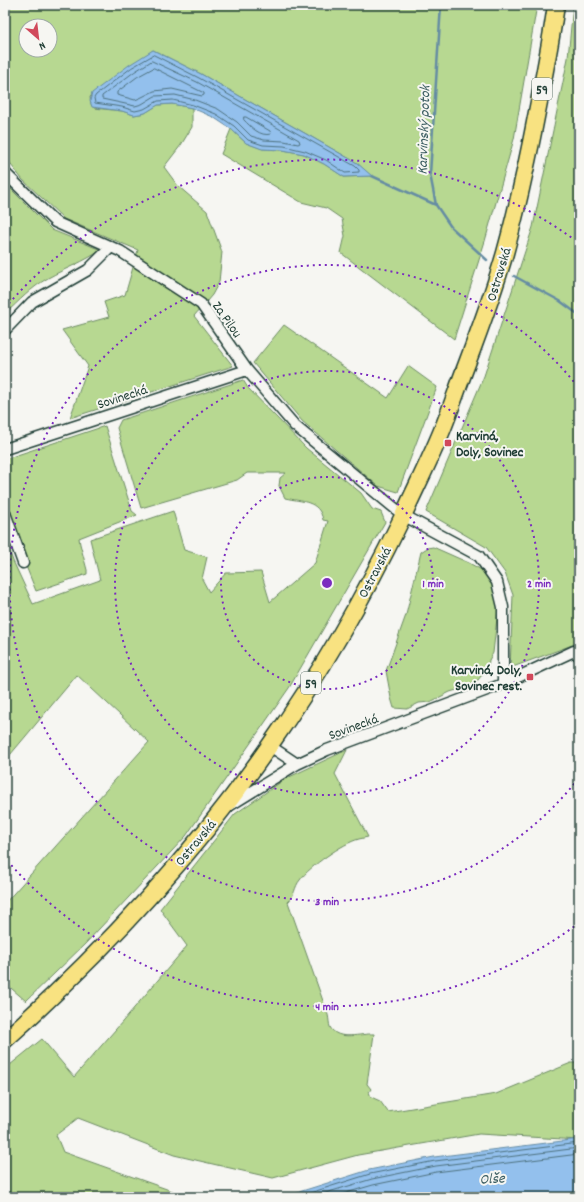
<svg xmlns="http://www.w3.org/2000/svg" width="584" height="1202" viewBox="0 0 584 1202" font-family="Dekko,sans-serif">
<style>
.green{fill:#b7d891;stroke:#6b8a62;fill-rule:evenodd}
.water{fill:#93c0ed;stroke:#658ca3}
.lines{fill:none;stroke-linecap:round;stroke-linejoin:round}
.shore{stroke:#4d717e;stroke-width:1}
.stream{stroke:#658ca3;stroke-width:2.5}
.minor-casing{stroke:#1f3d34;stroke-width:13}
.primary-casing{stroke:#1f3d34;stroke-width:19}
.minor{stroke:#f6f6f2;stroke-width:10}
.primary{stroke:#f8e281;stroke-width:16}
.ring{fill:none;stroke:#7b2cbf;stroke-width:2;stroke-dasharray:2 4}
.poi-dot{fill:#d1495b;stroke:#f6f6f2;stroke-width:1.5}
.labels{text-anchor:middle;stroke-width:4;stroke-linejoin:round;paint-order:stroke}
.shield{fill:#f6f6f2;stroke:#60746d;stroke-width:1}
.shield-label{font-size:13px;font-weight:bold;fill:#1f3d34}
.street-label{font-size:14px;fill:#1f3d34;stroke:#f6f6f2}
.poi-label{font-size:14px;font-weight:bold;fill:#1f3d34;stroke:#f6f6f2;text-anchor:start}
.water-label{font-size:15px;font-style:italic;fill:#3c5e62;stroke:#f6f6f2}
.centre{fill:#7b2cbf;stroke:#f6f6f2;stroke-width:2}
.ring-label{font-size:12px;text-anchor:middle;font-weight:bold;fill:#7b2cbf;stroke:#f6f6f2;stroke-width:4;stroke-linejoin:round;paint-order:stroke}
</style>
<rect width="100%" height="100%" fill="#f6f6f2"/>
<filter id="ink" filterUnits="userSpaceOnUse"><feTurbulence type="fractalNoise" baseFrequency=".025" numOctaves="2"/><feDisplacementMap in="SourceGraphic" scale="8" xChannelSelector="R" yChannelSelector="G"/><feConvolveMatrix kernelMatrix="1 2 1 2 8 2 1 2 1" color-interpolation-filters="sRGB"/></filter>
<g filter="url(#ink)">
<!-- green -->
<path class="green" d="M 5,5 L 537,5 L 514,139 L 485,241 L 454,339 L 341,253 L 345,236 L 342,219 L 326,208 L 301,202 L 221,154 L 231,129 L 246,143 L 263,149 L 283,150 L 304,154 L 324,164 L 344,177 L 371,176 L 357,163 L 201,74 L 153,50 L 90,97 L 91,104 L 94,108 L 122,111 L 134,115 L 145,113 L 158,105 L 172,104 L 192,108 L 192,127 L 181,145 L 164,167 L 178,186 L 207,211 L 222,252 L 219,282 L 212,295 L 194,316 L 233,366 L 70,418 L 88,366 L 62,330 L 109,317 L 104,302 L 125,295 L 138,250 L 64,219 L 22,179 L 11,165 L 5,150 ZM 26,26 L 50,26 L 50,50 L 26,50 Z
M 573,5 L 579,5 L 579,640 L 575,644 L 510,668 L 513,595 L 505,573 L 486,547 L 426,512 L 484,376 L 533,227 L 568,58 Z
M 5,183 L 52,230 L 101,250 C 84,262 66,268 48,278 C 31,288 19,301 5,314 Z
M 284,325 L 388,398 L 408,366 L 437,387 L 398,492 L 378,486 L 302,421 L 253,363 Z
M 243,380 L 248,388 L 306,448 L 361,493 L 372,509 L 381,512 L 385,522 L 289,688 L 186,836 L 85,944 L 26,1001 L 5,983 L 5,903 L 149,742 L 77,675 L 5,761 L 5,539 L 13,561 L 33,604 L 100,580 L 90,539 L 173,511 L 184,550 L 207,557 L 202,579 L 209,592 L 226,573 L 261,572 L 270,602 L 315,563 L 328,521 L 323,520 C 319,500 302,502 285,498 L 279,486 L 280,478 L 286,473 L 247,473 L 237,480 L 141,508 L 117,428 L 121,420 Z
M 105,426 L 132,511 L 137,515 L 79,538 L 80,544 L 87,570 L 87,574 L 36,591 L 5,514 L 5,459 Z
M 433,547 L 469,563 L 487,573 L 496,590 L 498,609 L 493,653 L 489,660 L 488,667 L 478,680 L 467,687 L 450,692 L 430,702 L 419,703 L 407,709 L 394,708 L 391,698 L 386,671 L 406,615 L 421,552 L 427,548 Z
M 347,750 L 335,774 L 368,837 C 365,838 362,838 359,839 C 343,843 309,867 300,880 C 294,887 295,896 288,902 L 328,1015 C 329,1019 329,1024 330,1027 C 338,1042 361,1033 374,1034 L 367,1084 L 371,1089 L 369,1092 L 371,1097 L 380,1101 L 388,1112 L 496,1094 L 571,1063 L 579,1063 L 579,1140 L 479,1134 L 358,1155 L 273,1178 L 174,1155 L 78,1118 L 56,1135 L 63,1152 L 189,1197 L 5,1197 L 5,1069 L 42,1039 L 74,1077 L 123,1021 L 187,946 L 160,909 L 235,814 L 285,779 Z"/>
<!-- water -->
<path class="water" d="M 153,50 L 201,74 L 357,163 L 372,176 L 344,177 L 324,164 L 304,154 L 283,150 L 262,149 L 246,143 L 231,129 L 213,117 L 192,108 L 172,104 L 158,105 L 145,113 L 134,115 L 122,111 L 92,107 L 90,101 L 92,93 L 129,65 Z
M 579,1139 L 579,1197 L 288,1197 L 302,1191 L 369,1170 L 434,1157 Z"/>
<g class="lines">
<!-- shore -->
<path class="shore" d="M 154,55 L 199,78 L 355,166 L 359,170 L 359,172 L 345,173 L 326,160 L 305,151 L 284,146 L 263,145 L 248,140 L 234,126 L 216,114 L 193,105 L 173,100 L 158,101 L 144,109 L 135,111 L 122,107 L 95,103 L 94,98 L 96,95 L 131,68 Z
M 152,61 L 197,82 L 299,140 L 300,143 L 298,144 L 284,141 L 264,140 L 251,136 L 237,122 L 218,109 L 195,100 L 175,95 L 155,96 L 142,104 L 135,106 L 102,99 L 102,96 L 134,72 Z
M 154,68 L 204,93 L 204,95 L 202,96 L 172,89 L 154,91 L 140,98 L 135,100 L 117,95 L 117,92 L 137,77 Z
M 244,117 L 246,117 L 270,131 L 271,134 C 260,137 251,127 244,120 Z
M 297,1197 L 370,1174 L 435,1161 L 579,1143
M 312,1197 L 372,1179 L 436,1166 L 579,1148
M 332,1197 L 373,1185 L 436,1172 L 579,1154"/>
<!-- stream -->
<path class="stream" d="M 441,5 L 430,174 L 436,205 L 451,227 L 487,260
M 372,176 L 436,205
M 514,276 L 560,301 L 579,315"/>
<!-- minor casing -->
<g class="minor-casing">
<path id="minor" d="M 5,173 L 55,222 L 120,251 L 201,304 L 247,370 L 295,426 L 403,515 L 479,556 L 497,582 L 503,607 L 503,684
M 5,330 L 32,302 L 88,270 L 111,247
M 5,449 L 247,370
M 5,513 L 23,563
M 270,746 L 297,764
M 229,806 L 297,764 L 327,750 L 503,684 L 574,651 L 579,656"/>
</g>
<!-- primary casing -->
<g class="primary-casing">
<path id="primary" d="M 5,1040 C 103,952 195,853 270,745 C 321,673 365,595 403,516 C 416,487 431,458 443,428 C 451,408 458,387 466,366 C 480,329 494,291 505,253 C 518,206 528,159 537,112 C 544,76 551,41 556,5"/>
</g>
<!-- minor -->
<use href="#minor" class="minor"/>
<!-- primary -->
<use href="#primary" class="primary"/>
</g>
</g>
<!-- distance rings -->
<g class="ring">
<circle cx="327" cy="583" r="106"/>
<circle cx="327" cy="583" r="212"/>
<path d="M578 779A318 318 0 1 1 578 387"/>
<path d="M579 923A423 423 0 0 1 5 858M5 308A423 423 0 0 1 579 243"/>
</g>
<!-- markers -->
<g class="poi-dot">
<rect x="444" y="439" width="8" height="8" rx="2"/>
<rect x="526" y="673" width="8" height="8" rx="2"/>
</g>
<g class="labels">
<!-- shield labels -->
<g class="shield">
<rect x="532" y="78" width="20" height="22" rx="3"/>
<rect x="301" y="672" width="20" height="22" rx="3"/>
</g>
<g class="shield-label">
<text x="542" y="94">59</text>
<text x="311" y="688">59</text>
</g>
<!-- street labels -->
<g class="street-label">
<text transform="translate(498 274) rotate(-73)" y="5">Ostravská</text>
<text transform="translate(228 319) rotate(55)" y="5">Za Pilou</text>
<text transform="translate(122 396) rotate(-18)" y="5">Sovinecká</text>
<text transform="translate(374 572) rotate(-62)" y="5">Ostravská</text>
<text transform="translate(353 726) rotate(-20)" y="5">Sovinecká</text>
<text transform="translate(195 842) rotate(-50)" y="5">Ostravská</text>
</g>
<!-- poi labels -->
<g class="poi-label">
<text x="456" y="440">Karviná,<tspan x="456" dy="16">Doly, Sovinec</tspan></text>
<text x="522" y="674" text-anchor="end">Karviná, Doly,<tspan x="522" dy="16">Sovinec rest.</tspan></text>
</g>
<!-- water labels -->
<g class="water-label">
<text transform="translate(423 130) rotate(-88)" y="5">Karvinský potok</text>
<text transform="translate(492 1178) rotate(-3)" y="5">Olše</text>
</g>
</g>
<circle cx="327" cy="583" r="6" class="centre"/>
<g class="ring-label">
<text x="433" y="587">1 min</text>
<text x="539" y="587">2 min</text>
<text x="327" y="905">3 min</text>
<text x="327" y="1010">4 min</text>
</g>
<!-- margin -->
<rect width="584" height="1202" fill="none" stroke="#f6f6f2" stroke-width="20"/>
<rect x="10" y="10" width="564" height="1182" fill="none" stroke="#1f3d34" stroke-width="1.5" filter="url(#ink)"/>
<!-- north arrow -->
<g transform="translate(38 38) rotate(152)"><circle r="19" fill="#f6f6f2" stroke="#a0aca6"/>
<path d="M0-3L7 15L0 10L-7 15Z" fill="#d1495b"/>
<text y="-6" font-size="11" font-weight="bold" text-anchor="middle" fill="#1f3d34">N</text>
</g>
</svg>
